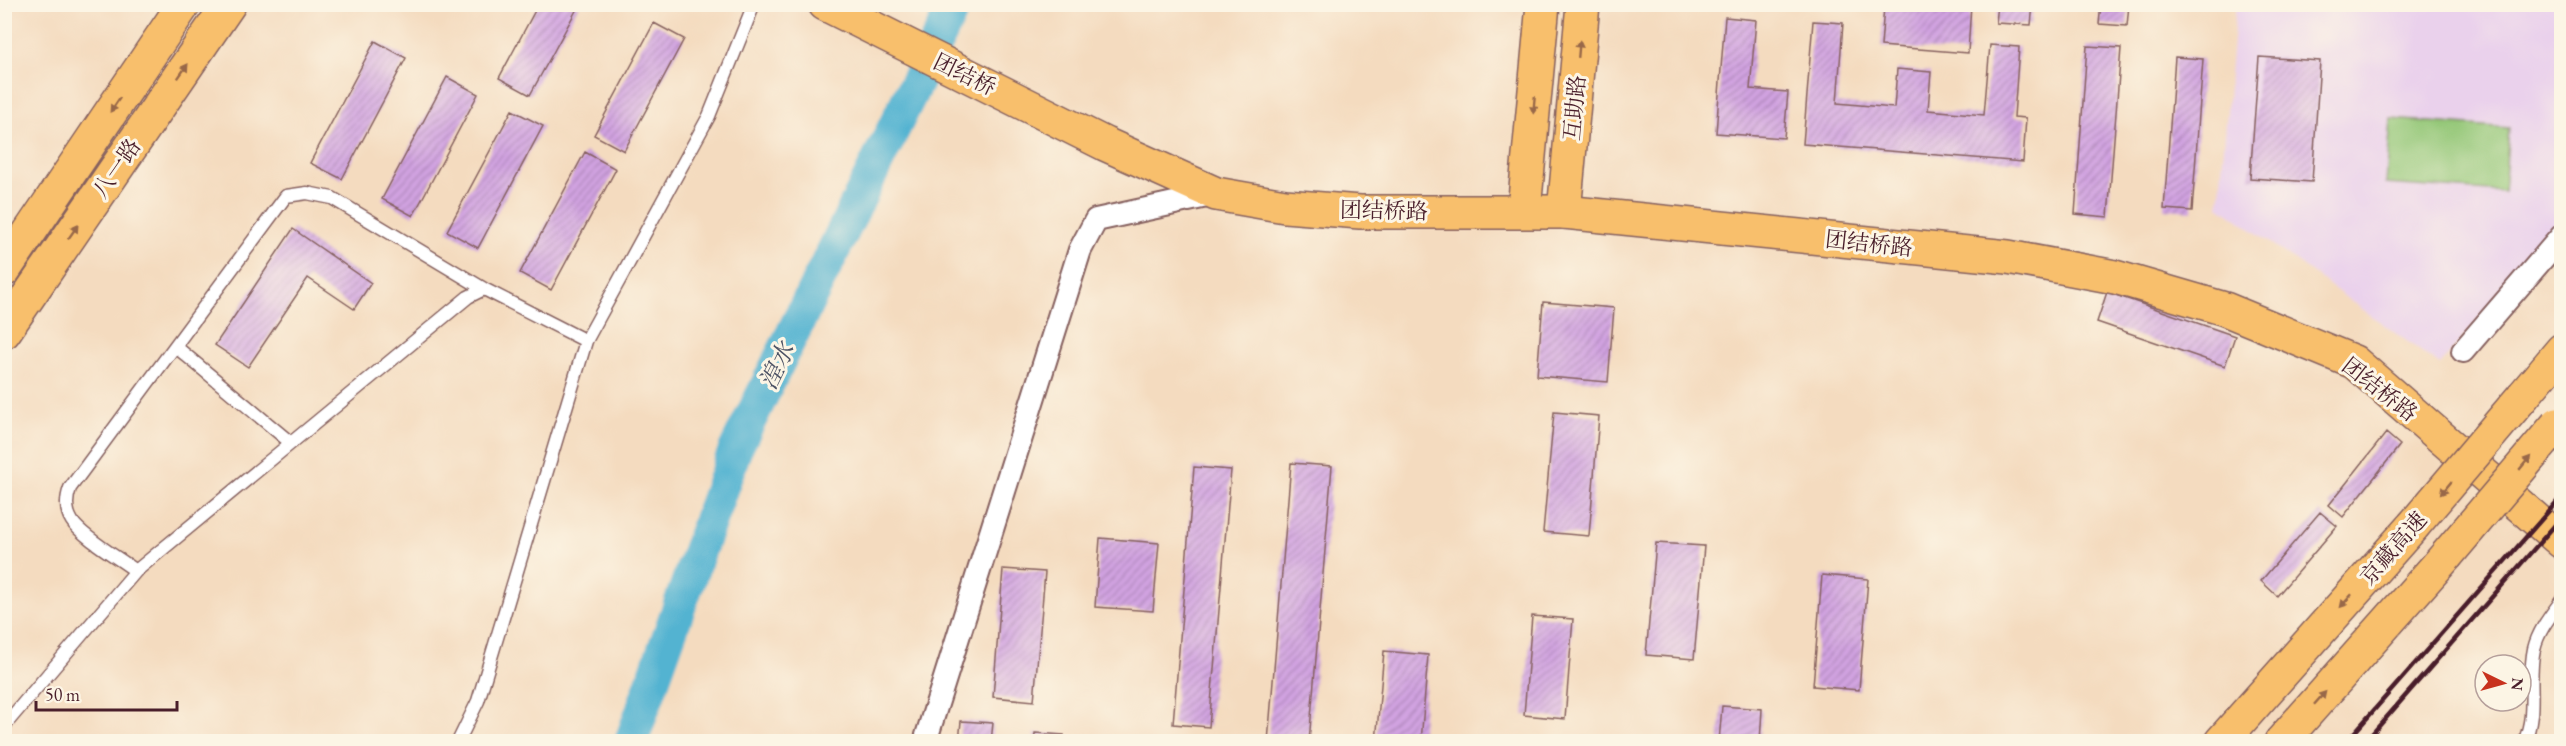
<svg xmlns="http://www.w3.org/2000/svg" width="2566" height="746" viewBox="0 0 2566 746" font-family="'EB Garamond','Noto Serif SC',serif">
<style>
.built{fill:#ead1ec}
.park{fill:#95c879;stroke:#707452;stroke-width:1.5}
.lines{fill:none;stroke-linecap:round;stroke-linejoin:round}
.river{stroke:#53b3d1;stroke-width:34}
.building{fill:url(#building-hatch)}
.lane-casing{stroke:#86615f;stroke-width:15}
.street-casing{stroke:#86615f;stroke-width:26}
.primary-casing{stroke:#86615f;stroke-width:36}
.highway-casing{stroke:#86615f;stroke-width:36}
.lane{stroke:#fff;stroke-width:12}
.street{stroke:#fff;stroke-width:22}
.primary{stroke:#f8bf6c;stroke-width:33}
.highway{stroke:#f8bf6c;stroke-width:33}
.rail{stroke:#4a1f2b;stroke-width:4.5}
.highway-bridge-casing{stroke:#86615f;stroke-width:36;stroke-linecap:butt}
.highway-bridge{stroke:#f8bf6c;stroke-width:33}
.oneway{fill:#986748}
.labels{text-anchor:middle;stroke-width:6;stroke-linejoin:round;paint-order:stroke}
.street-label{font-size:22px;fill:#4a1f2b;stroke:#fcf5e5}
.water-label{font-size:24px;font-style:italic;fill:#4d5365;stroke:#fcf5e5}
</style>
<defs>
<pattern id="building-hatch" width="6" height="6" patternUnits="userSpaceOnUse" patternTransform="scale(1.5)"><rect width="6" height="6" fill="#d1a3e1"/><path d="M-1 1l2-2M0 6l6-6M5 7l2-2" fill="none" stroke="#ac84b7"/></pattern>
</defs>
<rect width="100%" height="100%" fill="#fcf5e5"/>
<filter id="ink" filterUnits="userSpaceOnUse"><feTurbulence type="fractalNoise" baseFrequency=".0167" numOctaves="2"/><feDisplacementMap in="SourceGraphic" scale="12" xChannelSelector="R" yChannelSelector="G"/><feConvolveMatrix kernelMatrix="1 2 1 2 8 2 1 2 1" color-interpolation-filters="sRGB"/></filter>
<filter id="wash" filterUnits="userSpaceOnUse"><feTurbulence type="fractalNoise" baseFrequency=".008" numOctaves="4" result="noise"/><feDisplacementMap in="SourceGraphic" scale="24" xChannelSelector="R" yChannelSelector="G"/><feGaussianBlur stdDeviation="1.35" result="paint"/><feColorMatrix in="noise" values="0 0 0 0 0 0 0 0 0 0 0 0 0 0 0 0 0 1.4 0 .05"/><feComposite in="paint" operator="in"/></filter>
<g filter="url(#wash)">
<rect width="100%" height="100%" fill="#f4dbbf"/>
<!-- built -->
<path class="built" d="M 2236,5 L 2561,5 L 2561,221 L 2440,365 L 2219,206 Z"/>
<!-- park -->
<path class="park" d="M 2391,119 L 2509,128 L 2504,192 L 2386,184 Z"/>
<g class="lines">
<!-- river -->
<path class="river" d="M 631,742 L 735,450 L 955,4"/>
</g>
<g id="blocks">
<!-- building -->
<path class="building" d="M 1907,4 L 1971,4 L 1968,53 L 1881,46 L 1884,6 L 1907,8 Z
M 1998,4 L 2033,4 L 2031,25 L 1996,23 Z
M 2101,4 L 2129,4 L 2127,26 L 2099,24 Z
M 538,5 L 579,5 L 530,95 L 499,78 Z
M 1725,17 L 1756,20 L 1750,89 L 1788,92 L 1784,138 L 1716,133 Z
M 1813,21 L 1843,23 L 1837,103 L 1894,108 L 1897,69 L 1931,72 L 1928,110 L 1984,115 L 1990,45 L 2019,47 L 2014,117 L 2026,118 L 2023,162 L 1803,144 Z
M 654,23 L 684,39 L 624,151 L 594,135 Z
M 375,41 L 406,58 L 342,179 L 310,163 Z
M 2087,46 L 2121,48 L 2108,217 L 2075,214 Z
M 2175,57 L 2203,59 L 2192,211 L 2164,209 Z
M 2259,57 L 2320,61 L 2312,182 L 2250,178 Z
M 447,77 L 478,94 L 413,216 L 382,199 Z
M 512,110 L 543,126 L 478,248 L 447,231 Z
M 585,152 L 616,169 L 551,290 L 520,273 Z
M 293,229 L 371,283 L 354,309 L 308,278 L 248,367 L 215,345 Z
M 2107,292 L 2235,336 L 2225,366 L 2097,322 Z
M 1543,302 L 1614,308 L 1608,382 L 1537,376 Z
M 1554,412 L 1599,416 L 1589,536 L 1543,532 Z
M 2386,433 L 2400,445 L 2343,517 L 2329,505 Z
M 1291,463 L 1332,466 L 1309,742 L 1268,742 Z
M 1194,467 L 1231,470 L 1209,727 L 1173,724 Z
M 2320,512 L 2337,526 L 2277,596 L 2261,581 Z
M 1100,538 L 1159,543 L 1153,611 L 1095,607 Z
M 1656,543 L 1704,546 L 1694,659 L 1646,655 Z
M 1003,569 L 1045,572 L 1034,701 L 993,697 Z
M 1822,575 L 1868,579 L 1859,690 L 1813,686 Z
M 1532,616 L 1573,619 L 1565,719 L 1524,715 Z
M 1384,651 L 1428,655 L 1421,742 L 1376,742 Z
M 1722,706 L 1762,709 L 1760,742 L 1719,742 Z
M 961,721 L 993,723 L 991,742 L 959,742 Z
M 1035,733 L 1064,735 L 1063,742 L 1034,742 Z"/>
</g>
</g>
<g filter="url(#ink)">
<use href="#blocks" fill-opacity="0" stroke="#86615f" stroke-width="1.5"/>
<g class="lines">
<!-- lane casing -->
<g class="lane-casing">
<path id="lane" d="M 175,346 L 291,443
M 136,571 C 120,559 81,536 72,521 C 65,510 66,499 70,488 L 286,196 L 307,193 L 332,198 L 484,289
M 4,726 L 136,571 L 468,297 L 484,289 L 586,341
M 458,742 L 478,701 L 586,341 L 709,116 L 754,4
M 2524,742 C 2538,712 2527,680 2534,649 C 2538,631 2551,615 2562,600"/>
</g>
<!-- street casing -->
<g class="street-casing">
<path id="street" d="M 2463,351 L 2562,236
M 925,742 L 1080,250 L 1096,220 L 1216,194"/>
</g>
<!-- primary casing -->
<g class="primary-casing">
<path id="primary" d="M 1564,212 L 2008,257 L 2115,277 L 2225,309 L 2354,362 L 2562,542"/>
</g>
<!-- highway casing -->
<g class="highway-casing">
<path id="highway" d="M 825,4 L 1105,144 L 1216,194 L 1285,206 L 1360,212 L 1564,212 L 1583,4
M 1524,210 L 1543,4
M 4,270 L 184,4
M 4,332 L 229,4
M 2524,395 L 2562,350
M 2221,742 L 2413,526
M 2281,742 L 2446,556"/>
</g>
<!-- lane -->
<use href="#lane" class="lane"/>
<!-- street -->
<use href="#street" class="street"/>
<!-- primary -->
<use href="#primary" class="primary"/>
<!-- highway -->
<use href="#highway" class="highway"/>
<!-- rail -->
<path class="rail" d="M 2346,742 L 2562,496
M 2365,742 L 2562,517"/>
<!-- highway-bridge casing -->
<g class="highway-bridge-casing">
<path id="highway-bridge" d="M 2413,526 L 2524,395
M 2446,556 L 2558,424"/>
</g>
<!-- highway-bridge -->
<use href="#highway-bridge" class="highway-bridge"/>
</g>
<!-- one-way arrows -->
<defs><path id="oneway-solid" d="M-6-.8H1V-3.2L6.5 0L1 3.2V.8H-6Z" transform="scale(1.5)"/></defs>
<g class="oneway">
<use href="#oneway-solid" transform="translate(1579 49) rotate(-85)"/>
<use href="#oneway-solid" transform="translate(183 71) rotate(-55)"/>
<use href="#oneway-solid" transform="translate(115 105) rotate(124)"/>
<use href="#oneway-solid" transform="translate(1534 105) rotate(95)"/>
<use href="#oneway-solid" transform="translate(73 232) rotate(-55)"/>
<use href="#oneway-solid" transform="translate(2525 463) rotate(-50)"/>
<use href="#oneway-solid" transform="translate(2446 488) rotate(130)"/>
<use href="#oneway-solid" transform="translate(2346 601) rotate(132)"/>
<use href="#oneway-solid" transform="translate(2320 698) rotate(-48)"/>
</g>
</g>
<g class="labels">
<!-- street labels -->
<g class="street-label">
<text transform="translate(965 74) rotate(26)" y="8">团结桥</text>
<text transform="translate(1574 108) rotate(-85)" y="8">互助路</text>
<text transform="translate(116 168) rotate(-55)" y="8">八一路</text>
<text transform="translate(1384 210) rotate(1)" y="8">团结桥路</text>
<text transform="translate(1869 243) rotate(6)" y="8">团结桥路</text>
<text transform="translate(2380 389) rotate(38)" y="8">团结桥路</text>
<text transform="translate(2393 548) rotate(-49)" y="8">京藏高速</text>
</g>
<!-- water labels -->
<g class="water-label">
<text transform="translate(777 366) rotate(-64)" y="8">湟水</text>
</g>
</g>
<!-- margin -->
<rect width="2566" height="746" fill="none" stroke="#fcf5e5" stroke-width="24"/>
<!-- north arrow -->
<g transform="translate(2503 683) rotate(95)"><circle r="28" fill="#fcf5e5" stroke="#b59f9b" stroke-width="1.5"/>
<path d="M0-4.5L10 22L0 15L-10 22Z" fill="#c8321e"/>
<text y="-9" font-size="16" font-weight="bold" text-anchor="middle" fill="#4a1f2b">N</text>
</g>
<!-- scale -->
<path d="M36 701v9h141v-9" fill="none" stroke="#4a1f2b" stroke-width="3"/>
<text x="45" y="701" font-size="18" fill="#4a1f2b" stroke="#fcf5e5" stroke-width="4.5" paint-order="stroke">50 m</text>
</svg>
